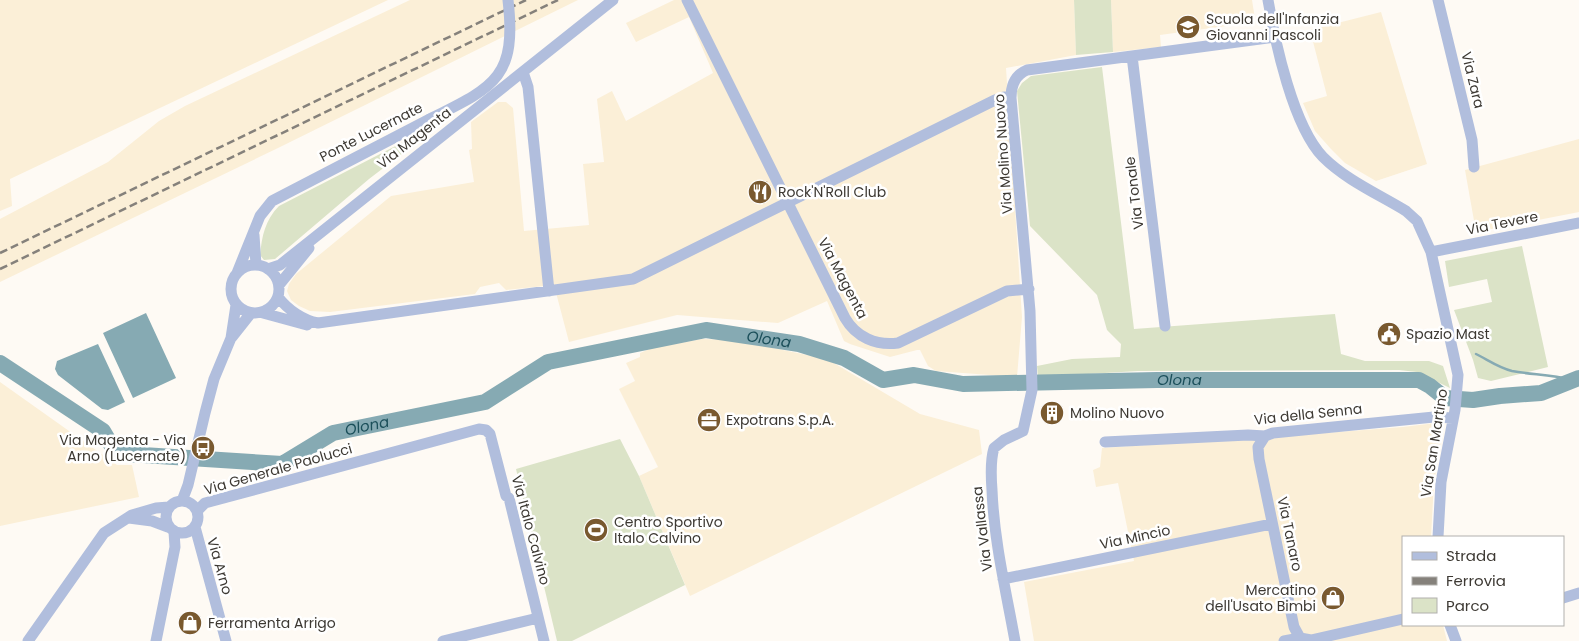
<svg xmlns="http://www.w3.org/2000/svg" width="1579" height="641" viewBox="0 0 1579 641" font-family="Poppins,sans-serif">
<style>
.built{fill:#fbefd7}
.green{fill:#dbe3c7}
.water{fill:#86aab3}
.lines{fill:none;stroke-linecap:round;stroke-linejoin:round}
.stream{stroke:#86aab3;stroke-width:2.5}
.river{stroke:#86aab3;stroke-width:16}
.minor{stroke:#b1bedd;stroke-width:11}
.rail{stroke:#85817b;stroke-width:2.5;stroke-dasharray:8 4;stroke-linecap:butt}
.minor-bridge{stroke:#b1bedd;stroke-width:11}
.labels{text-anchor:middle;stroke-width:5;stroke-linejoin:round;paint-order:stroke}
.poi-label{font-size:14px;fill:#3d3933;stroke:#fff;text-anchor:start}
.street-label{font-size:14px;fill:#3d3933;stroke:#fff}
.water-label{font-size:15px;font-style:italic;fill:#1b4f5a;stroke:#fff}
</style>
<rect width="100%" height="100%" fill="#fefaf4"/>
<!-- built -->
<path class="built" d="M 0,0 L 388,0 L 10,179 L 12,206 L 0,211 Z
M 410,0 L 578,0 L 276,149 L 0,282 L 0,219 L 108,162 L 159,121 L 185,106 Z
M 674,0 L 1074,0 L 1076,55 L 1006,68 L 1022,317 L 1017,377 L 936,371 L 928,366 L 920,350 L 917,350 L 890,357 L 850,344 L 844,341 L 827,301 L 778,323 L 677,315 L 569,342 L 554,285 L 506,290 L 499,283 L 480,287 L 475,294 L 330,312 L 310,311 L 299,306 L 291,300 L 287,291 L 289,284 L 296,274 L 391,196 L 474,182 L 469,150 L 472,149 L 471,122 L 498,102 L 506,102 L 513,108 L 524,231 L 589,225 L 583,164 L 604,162 L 597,99 L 612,91 L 626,121 L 713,73 L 689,17 L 636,42 L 626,23 Z
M 1111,0 L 1252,0 L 1255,19 L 1248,23 L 1160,35 L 1161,47 L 1113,52 Z
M 1381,12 L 1427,164 L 1376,181 L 1345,163 L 1331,149 L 1315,131 L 1303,103 L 1327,96 L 1310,30 Z
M 1579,139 L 1579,212 L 1476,232 L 1465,170 Z
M 702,339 L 733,340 L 827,359 L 920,414 L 979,430 L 982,454 L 690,596 L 639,476 L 658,467 L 619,389 L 635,381 L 626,363 L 640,357 L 640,353 L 652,348 Z
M 0,382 L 117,465 L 132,465 L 139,497 L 0,526 Z
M 1444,422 L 1434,482 L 1431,537 L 1403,537 L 1403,625 L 1443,625 L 1447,641 L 1034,641 L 1024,582 L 1134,561 L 1118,483 L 1096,487 L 1093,470 L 1100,467 L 1102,448 L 1273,437 L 1403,427 Z"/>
<!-- green -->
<path class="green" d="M 1074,0 L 1111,0 L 1113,52 L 1076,55 Z
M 1102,67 L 1134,329 L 1335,314 L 1341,354 L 1365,361 L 1429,361 L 1443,366 L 1450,388 L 1417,372 L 1399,370 L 1138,371 L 1038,377 L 1037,366 L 1072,359 L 1120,357 L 1121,344 L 1107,330 L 1097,295 L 1030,226 L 1017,91 L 1022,83 L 1031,76 Z
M 446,120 L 369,179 L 275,259 L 264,260 L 260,255 C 262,236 265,220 279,206 Z
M 1522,246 L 1548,367 L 1491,381 L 1478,378 L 1473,360 L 1454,310 L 1492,302 L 1487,279 L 1449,287 L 1445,261 Z
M 620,439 L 639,476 L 685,585 L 572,641 L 557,641 L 516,469 Z"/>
<!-- water -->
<path class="water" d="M 146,313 L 176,378 L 133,398 L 103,333 Z
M 98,344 L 125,402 L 108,410 L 102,409 L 58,375 L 55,369 L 57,361 Z"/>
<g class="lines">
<!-- stream -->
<path class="stream" d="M 1476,354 C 1488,360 1499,368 1512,371 C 1532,375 1551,374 1571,380"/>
<!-- river -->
<path class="river" id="s1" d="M 0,363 L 103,431 L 113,448 L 127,454 L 282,464 L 333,433 L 485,402 L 548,362 L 706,330 L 799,344 L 844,358 L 883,380 L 914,375 L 963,384 L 1157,380 L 1419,380 L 1430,386 L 1445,398 L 1473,400 L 1500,396 L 1541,393 L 1579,378"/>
<!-- minor -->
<path class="minor" d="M 687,0 L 845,318 C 856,337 876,346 898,343 L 1007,291 L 1029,289
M 1268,0 C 1275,42 1293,126 1323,157 C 1346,180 1378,194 1406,211 L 1417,221 L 1431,252 L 1458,375 L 1455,410 L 1441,482 L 1438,537
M 1438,0 L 1472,140 L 1474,167
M 1132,56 L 1165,326
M 523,72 L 528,87 L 549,291
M 254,235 L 256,265
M 1431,252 L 1579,223
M231 289a24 24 0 1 1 48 0a24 24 0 1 1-48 0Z
M 268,269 L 280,265 L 613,0
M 237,273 L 260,216 L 272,201 L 430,119
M 279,285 L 309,248
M 278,297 C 288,310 303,320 318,323 L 633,279 L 995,100 L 1004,97 L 1011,98
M 263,313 L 307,325
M 232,337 L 251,313
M 1265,436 L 1258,447 L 1259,459 L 1294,627 L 1300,638 L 1311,640 L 1403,619
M 1105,442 L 1248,435 L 1265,436 L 1273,433 L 1434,417 L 1453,418
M166 517a16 16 0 1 1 32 0a16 16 0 1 1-32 0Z
M 182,501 L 188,485 L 205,413 L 214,379 L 231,338 L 236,305
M 197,511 L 205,503 L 479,429 L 486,430 L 490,434 L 506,496 L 509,498 L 544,641
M 129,518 L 152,521 L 168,527
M 195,527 L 226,641
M 1003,579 L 1272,524
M 1563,598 L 1579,593
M 1450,625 L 1456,641
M 28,641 L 104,533 L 132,515 L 156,508 L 169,507
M 156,641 L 175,547 L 174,532
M 443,641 L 538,618
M 1015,641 C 1006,591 994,541 992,490 C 991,477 990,461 994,448 L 1004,440 L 1023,431 L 1032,390 L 1030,311 L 1011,98 C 1011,86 1015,75 1027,70 L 1275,37
M 1284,641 L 1300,638"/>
<!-- rail -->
<path class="rail" d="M 0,253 L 526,0
M 0,269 L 558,0"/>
<!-- minor-bridge -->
<path class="minor-bridge" d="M 430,119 C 494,87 517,78 508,0"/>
</g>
<!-- icons -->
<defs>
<g id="school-disc" transform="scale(1.25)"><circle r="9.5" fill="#79592f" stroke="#fff"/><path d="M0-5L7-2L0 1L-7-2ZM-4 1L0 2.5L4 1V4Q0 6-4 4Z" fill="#fff"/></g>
<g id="restaurant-disc" transform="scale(1.25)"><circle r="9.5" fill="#79592f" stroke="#fff"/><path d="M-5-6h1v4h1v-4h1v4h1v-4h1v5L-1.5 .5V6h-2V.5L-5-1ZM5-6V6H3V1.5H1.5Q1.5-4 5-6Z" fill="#fff"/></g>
<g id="civic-disc" transform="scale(1.25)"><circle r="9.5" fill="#79592f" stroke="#fff"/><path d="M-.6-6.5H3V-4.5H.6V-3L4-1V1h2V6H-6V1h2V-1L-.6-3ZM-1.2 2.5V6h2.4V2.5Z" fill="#fff"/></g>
<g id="building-disc" transform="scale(1.25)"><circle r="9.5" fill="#79592f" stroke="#fff"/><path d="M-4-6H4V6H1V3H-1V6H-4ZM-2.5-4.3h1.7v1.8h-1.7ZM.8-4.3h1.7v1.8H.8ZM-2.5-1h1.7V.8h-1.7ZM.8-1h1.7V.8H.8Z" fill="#fff"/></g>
<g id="office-disc" transform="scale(1.25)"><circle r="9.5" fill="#79592f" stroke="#fff"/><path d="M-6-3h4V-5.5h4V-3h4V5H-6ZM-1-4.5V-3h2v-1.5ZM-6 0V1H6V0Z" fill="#fff"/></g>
<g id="bus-disc" transform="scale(1.25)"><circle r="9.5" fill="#79592f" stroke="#fff"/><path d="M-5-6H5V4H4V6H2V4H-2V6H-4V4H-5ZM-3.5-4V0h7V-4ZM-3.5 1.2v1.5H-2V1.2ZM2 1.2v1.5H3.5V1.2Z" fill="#fff"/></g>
<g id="stadium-disc" transform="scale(1.25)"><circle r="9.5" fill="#79592f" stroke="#fff"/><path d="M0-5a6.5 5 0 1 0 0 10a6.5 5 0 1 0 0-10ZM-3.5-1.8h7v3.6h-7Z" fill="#fff"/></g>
<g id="shop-disc" transform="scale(1.25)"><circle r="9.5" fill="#79592f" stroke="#fff"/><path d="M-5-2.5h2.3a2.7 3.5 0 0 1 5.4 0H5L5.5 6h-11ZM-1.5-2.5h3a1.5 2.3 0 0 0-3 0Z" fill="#fff"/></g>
</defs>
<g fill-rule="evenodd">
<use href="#school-disc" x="1188" y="27"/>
<use href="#restaurant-disc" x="760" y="192"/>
<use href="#civic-disc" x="1389" y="334"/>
<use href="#building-disc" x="1052" y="413"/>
<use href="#office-disc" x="709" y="420"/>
<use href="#bus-disc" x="203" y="448"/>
<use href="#stadium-disc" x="596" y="530"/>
<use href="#shop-disc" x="1333" y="598"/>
<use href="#shop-disc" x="190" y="623"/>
</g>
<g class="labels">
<!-- poi labels -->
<g class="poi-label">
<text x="1206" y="24">Scuola dell'Infanzia<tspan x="1206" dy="16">Giovanni Pascoli</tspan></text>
<text x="778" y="197">Rock'N'Roll Club</text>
<text x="1406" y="339">Spazio Mast</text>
<text x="1070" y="418">Molino Nuovo</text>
<text x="726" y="425">Expotrans S.p.A.</text>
<text x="186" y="445" text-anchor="end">Via Magenta - Via<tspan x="186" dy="16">Arno (Lucernate)</tspan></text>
<text x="614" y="527">Centro Sportivo<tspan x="614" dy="16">Italo Calvino</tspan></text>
<text x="1316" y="595" text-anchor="end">Mercatino<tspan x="1316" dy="16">dell'Usato Bimbi</tspan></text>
<text x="208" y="628">Ferramenta Arrigo</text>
</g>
<!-- street labels -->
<g class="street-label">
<text transform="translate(1473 80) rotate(76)" y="5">Via Zara</text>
<text transform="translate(371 132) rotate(-27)" y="5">Ponte Lucernate</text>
<text transform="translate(414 138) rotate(-38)" y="5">Via Magenta</text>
<text transform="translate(1003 154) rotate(-94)" y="5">Via Molino Nuovo</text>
<text transform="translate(1134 193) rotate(-97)" y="5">Via Tonale</text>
<text transform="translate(1502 223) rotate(-11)" y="5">Via Tevere</text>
<text transform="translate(843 278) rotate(62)" y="5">Via Magenta</text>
<text transform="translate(1308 414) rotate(-6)" y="5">Via della Senna</text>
<text transform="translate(1434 443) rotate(-81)" y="5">Via San Martino</text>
<text transform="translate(278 469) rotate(-16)" y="5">Via Generale Paolucci</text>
<text transform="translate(982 529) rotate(-97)" y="5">Via Vallassa</text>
<text transform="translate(531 530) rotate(75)" y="5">Via Italo Calvino</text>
<text transform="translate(1290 534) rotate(78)" y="5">Via Tanaro</text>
<text transform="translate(1135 537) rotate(-12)" y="5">Via Mincio</text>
<text transform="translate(220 566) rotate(74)" y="5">Via Arno</text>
</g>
<!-- water labels -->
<g class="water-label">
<text dy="5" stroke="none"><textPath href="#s1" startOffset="828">Olona</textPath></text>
<text dy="5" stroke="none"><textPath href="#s1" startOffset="1248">Olona</textPath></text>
<text dy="5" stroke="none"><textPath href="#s1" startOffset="408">Olona</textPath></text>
</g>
</g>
<!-- legend -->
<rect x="1402" y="536" width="162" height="90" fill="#ffffff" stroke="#b1b0ad"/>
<rect x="1412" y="552" width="25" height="8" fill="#b1bedd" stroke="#b1b0ad"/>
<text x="1446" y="561" font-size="15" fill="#3d3933">Strada</text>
<rect x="1412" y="577" width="25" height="8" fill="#85817b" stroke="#b1b0ad"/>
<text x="1446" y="586" font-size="15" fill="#3d3933">Ferrovia</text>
<rect x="1412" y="598" width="25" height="15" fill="#dbe3c7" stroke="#b1b0ad"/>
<text x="1446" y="611" font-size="15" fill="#3d3933">Parco</text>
</svg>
